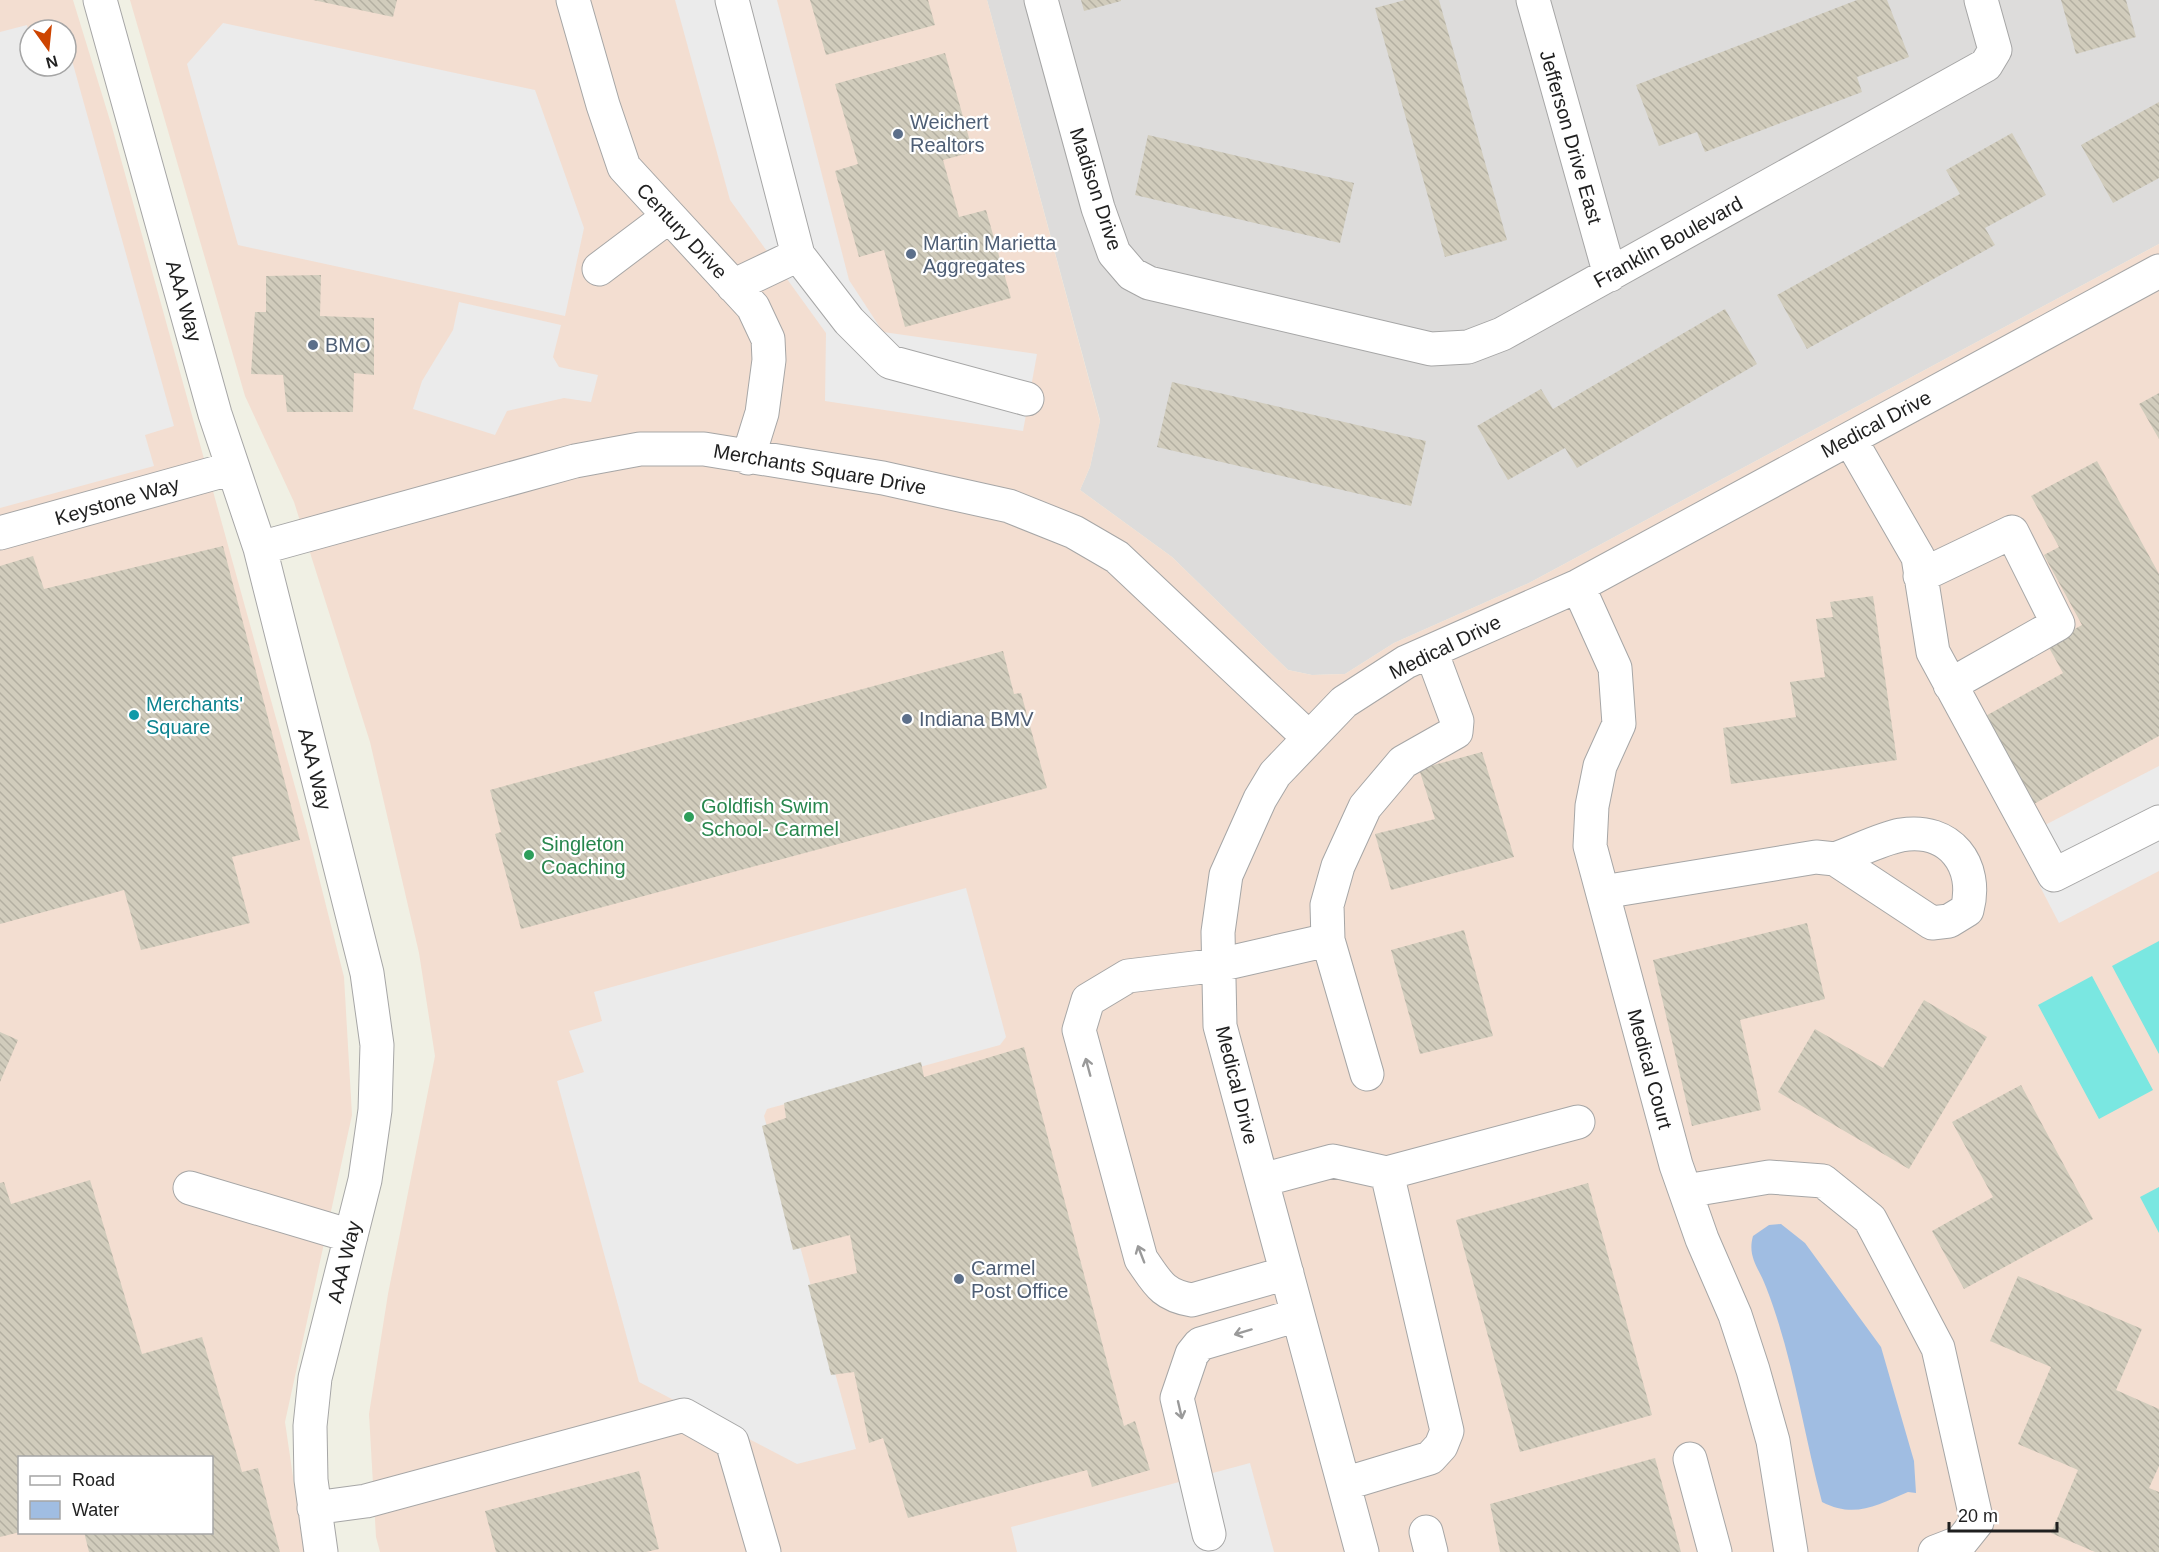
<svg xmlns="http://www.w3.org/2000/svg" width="2159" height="1552" viewBox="0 0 2159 1552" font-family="Arial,sans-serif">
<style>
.residential{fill:#dddcdb}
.commercial{fill:#f3ded1;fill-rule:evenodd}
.pitch{fill:#7ae7e1}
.parking{fill:#ebebeb}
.water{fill:#a0bde2}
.building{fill:url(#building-back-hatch)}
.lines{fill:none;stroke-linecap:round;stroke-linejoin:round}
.minor-casing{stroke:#a6a6a6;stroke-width:35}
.minor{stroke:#fff;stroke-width:33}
.oneway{stroke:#9a9a9a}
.service-dot{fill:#5c6f8a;stroke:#fff;stroke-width:2}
.culture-dot{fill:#0f9aa8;stroke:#fff;stroke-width:2}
.leisure-dot{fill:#2e9e5b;stroke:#fff;stroke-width:2}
.labels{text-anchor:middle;stroke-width:4.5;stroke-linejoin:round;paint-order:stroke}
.service-label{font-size:20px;fill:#4e5e75;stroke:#fff;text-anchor:start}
.street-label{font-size:20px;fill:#1f1f1f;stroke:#fff}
.culture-label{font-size:20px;fill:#0d838f;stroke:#fff;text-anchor:start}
.leisure-label{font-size:20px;fill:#27864d;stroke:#fff;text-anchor:start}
</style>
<defs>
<pattern id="building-back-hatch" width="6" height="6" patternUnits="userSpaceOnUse" patternTransform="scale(1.5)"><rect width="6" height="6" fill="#d1ccbc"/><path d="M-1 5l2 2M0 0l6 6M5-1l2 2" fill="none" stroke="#b3afa1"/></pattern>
</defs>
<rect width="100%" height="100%" fill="#f0f0e4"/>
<!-- residential -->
<path class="residential" d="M 987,0 L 2159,0 L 2159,244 L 1529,583 L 1394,643 L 1345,674 L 1312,675 L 1288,670 L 1172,557 L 1080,490 L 1090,467 L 1100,420 Z"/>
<!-- commercial -->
<path class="commercial" d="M 0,0 L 73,0 L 112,127 L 307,830 L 344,977 L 352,1115 L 285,1422 L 304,1552 L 0,1552 ZM 30,30 L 66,30 L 66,66 L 30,66 ZM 20,1458 L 212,1458 L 212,1532 L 20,1532 Z
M 130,0 L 987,0 L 1100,421 L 1090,467 L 1080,490 L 1172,557 L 1288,670 L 1312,675 L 1345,674 L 1394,643 L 1529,583 L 2159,244 L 2159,1552 L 380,1552 L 376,1537 L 369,1414 L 388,1294 L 435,1056 L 419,953 L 370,742 L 294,502 L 245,396 Z"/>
<!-- pitch -->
<path class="pitch" d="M 2159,941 L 2159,1054 L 2112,966 Z
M 2092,976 L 2153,1090 L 2099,1119 L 2038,1005 Z
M 2159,1187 L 2159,1233 L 2140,1197 Z"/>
<!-- parking -->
<path class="parking" d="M 675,0 L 777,0 L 849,280 L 883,332 L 1037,354 L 1023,431 L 825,401 L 826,333 L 730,200 Z
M 223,23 L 535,90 L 584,228 L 565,316 L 238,245 L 187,64 Z
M 27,25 L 30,37 L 30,66 L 66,66 L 66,39 L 174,426 L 145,435 L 154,466 L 0,508 L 0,32 Z
M 459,302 L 561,325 L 553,357 L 559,367 L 598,375 L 591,402 L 564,398 L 507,411 L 495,435 L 413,409 L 422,381 L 453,330 Z
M 2159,766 L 2159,871 L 2059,923 L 2016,840 Z
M 966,888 L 1006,1037 L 1000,1045 L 767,1109 L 764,1116 L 856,1449 L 797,1464 L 639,1382 L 557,1081 L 584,1072 L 569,1031 L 602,1021 L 594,992 Z
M 1250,1463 L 1274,1552 L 1017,1552 L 1011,1527 Z"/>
<!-- water -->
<path class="water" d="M 1781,1224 L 1805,1243 L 1881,1347 L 1914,1461 L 1916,1493 L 1908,1492 C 1877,1505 1855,1519 1822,1502 C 1803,1431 1793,1356 1766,1287 C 1759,1268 1747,1257 1753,1236 L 1769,1225 Z"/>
<!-- building -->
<path class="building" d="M 313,0 L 397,0 L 393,17 Z
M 810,0 L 928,0 L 935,25 L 826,55 Z
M 1081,0 L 1121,0 L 1121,1 L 1084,11 Z
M 1405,0 L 1439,0 L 1507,240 L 1445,257 L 1375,8 Z
M 1857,0 L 1887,0 L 1909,57 L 1857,77 L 1862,92 L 1705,152 L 1697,132 L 1659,146 L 1636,85 Z
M 2061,0 L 2126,0 L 2136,37 L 2076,54 Z
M 945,53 L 973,152 L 943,160 L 959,217 L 986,210 L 1011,298 L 905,327 L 884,250 L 859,257 L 835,171 L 858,164 L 835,84 Z
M 2159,102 L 2159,178 L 2113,203 L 2081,145 Z
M 2012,133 L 2046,195 L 1985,228 L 1995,245 L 1807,349 L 1777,295 L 1960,194 L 1946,170 Z
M 1148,135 L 1354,183 L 1340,243 L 1135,195 Z
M 321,275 L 320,316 L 374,318 L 374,375 L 354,373 L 353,412 L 287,412 L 283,375 L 251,374 L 255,312 L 266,312 L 266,276 Z
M 1725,309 L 1757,364 L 1577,468 L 1565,448 L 1508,480 L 1477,426 L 1541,389 L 1553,409 Z
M 1172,382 L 1426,441 L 1411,506 L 1157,447 Z
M 2159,393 L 2159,439 L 2139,404 Z
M 2097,461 L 2159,574 L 2159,736 L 2030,806 L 1982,718 L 2063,673 L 2047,644 L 2082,625 L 2044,555 L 2059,547 L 2031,496 Z
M 223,546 L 300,840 L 232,857 L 250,923 L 141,950 L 124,890 L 0,924 L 0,566 L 33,556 L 44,589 Z
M 1873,596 L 1897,760 L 1731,784 L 1723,728 L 1796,717 L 1790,682 L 1825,677 L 1816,619 L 1833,617 L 1830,602 Z
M 1003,651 L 1014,694 L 1021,693 L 1047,788 L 521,929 L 495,834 L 501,832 L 490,790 Z
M 1482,752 L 1514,857 L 1391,890 L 1375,834 L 1435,819 L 1419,769 Z
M 1807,923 L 1825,999 L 1740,1020 L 1761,1110 L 1692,1126 L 1653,960 Z
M 1464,930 L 1493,1036 L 1420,1054 L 1391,950 Z
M 1924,1000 L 1987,1037 L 1909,1169 L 1778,1092 L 1815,1029 L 1883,1068 Z
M 0,1032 L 18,1040 L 0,1082 Z
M 1024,1047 L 1124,1426 L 1135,1421 L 1150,1470 L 1092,1487 L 1087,1470 L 908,1518 L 883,1438 L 869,1443 L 854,1372 L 831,1375 L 808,1285 L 857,1273 L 850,1235 L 793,1250 L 762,1126 L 786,1118 L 784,1103 L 921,1062 L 924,1077 Z
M 2021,1085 L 2093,1219 L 1964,1289 L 1932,1231 L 1993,1197 L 1952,1122 Z
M 90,1180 L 142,1354 L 202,1337 L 242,1472 L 258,1468 L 280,1552 L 89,1552 L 84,1532 L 212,1532 L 212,1458 L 20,1458 L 20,1532 L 0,1537 L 0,1183 L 4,1182 L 11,1204 Z
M 1588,1183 L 1652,1415 L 1520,1452 L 1456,1220 Z
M 2018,1276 L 2142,1329 L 2116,1390 L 2159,1409 L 2159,1466 L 2149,1488 L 2159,1492 L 2159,1552 L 2095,1552 L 2051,1533 L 2078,1470 L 2018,1444 L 2051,1367 L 1990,1341 Z
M 1655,1458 L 1681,1552 L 1500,1552 L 1490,1504 Z
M 639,1471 L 659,1549 L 646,1552 L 496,1552 L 485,1511 Z"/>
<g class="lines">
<!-- minor casing -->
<g class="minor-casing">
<path id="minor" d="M 100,0 L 215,414 L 260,548 L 367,973 L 377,1045 L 375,1110 L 365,1180 L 315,1378 L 310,1426 L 311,1480 L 321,1552
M 573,0 L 603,105 L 624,167 L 753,307 L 768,339 L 769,360 L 762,413 L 748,458
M 732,0 L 798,255 L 733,286
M 1041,0 L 1098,208 L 1114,253 L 1132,274 L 1149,283 L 1431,349 L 1468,347 L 1502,334 L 1986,65 L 1995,50 L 1981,0
M 1533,0 L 1610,275
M 798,255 L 849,321 L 890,362 L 1027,399
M 599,269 L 668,217
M 1850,439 L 1918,557 L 1933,652 L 2054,875 L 2159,822
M 0,533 L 233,468
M 260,548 L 575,461 L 640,449 L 704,449 L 883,478 L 1009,506 L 1074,532 L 1117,557 L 1308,737
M 1920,576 L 2012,532 L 2058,624 L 1950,685
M 1578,586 L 1615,668 L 1619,724 L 1600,766 L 1592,806 L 1590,846 L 1676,1165 L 1702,1239 L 1735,1315 L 1753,1370 L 1773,1441 L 1791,1552
M 1603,892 L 1816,857 L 1835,859 L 1932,923 L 1949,921 L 1967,910 C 1979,865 1950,827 1901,835 C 1880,839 1856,852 1835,859
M 1328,940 L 1367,1074
M 1262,1180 L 1333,1161 L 1387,1173 L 1578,1122
M 190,1188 L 351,1236
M 1686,1191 L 1769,1177 L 1823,1181 L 1870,1219 L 1938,1348 L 1977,1522 L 1961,1542 L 1935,1552
M 1287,1273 L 1192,1300 C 1162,1295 1157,1282 1141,1259 L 1079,1030 L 1088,1000 L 1128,976 L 1219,965 L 1328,940 L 1327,905 L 1338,866 L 1365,807 L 1403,762 L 1456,732 L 1457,721 L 1431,651
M 1690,1459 L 1715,1552
M 1344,1484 L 1430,1458 L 1441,1446 L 1447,1431 L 1387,1173
M 314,1508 L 366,1501 L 684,1415 L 732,1442 L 764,1552
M 1426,1532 L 1431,1552
M 1209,1534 L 1177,1398 L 1192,1354 L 1200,1344 L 1298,1315
M 1362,1552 L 1220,1026 L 1218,932 L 1226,875 L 1260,799 L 1275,774 L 1344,702 L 1406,662 L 1578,586 L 2159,271"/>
</g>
<!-- minor -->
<use href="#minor" class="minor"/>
</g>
<!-- one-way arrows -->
<defs><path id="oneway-shaft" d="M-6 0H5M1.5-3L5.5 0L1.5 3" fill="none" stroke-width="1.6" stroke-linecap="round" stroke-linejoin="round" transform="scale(1.5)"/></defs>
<g class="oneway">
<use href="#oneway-shaft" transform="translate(1088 1067) rotate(-105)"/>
<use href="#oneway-shaft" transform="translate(1141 1254) rotate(-111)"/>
<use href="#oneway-shaft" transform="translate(1243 1332) rotate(163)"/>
<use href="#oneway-shaft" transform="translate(1180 1410) rotate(77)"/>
</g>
<!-- markers -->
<g class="service-dot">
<circle cx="898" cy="134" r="6"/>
<circle cx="911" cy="254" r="6"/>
<circle cx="313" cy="345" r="6"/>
<circle cx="907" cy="719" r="6"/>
<circle cx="959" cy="1279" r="6"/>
</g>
<circle class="culture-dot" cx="134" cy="715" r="6"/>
<g class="leisure-dot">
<circle cx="689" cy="817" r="6"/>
<circle cx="529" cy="855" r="6"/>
</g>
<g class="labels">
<!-- service labels -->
<g class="service-label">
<text x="910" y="129">Weichert<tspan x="910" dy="23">Realtors</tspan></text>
<text x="923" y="250">Martin Marietta<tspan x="923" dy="23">Aggregates</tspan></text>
<text x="325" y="352">BMO</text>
<text x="919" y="726">Indiana BMV</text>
<text x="971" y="1275">Carmel<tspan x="971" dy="23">Post Office</tspan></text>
</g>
<!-- street labels -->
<g class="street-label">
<text transform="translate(1571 137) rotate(74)" y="7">Jefferson Drive East</text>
<text transform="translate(1096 189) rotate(72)" y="7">Madison Drive</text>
<text transform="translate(682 231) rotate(47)" y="7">Century Drive</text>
<text transform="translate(1668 242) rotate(-29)" y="7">Franklin Boulevard</text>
<text transform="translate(184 301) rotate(74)" y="7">AAA Way</text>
<text transform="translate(1876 424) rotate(-28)" y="7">Medical Drive</text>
<text transform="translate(820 469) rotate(10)" y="7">Merchants Square Drive</text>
<text transform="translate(117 501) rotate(-16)" y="7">Keystone Way</text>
<text transform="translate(1445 647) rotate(-26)" y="7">Medical Drive</text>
<text transform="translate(315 769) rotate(76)" y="7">AAA Way</text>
<text transform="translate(1650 1069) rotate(75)" y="7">Medical Court</text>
<text transform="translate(1237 1085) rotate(76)" y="7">Medical Drive</text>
<text transform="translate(344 1262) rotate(-76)" y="7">AAA Way</text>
</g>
<!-- culture labels -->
<g class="culture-label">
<text x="146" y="711">Merchants'<tspan x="146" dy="23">Square</tspan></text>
</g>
<!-- leisure labels -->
<g class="leisure-label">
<text x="701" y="813">Goldfish Swim<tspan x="701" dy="23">School- Carmel</tspan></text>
<text x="541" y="851">Singleton<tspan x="541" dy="23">Coaching</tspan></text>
</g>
</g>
<!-- legend -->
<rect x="18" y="1456" width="195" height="78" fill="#ffffff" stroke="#a5a5a5" stroke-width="1.5"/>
<rect x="30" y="1476" width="30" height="9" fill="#ffffff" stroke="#a5a5a5" stroke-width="1.5"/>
<text x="72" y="1486" font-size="18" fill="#1f1f1f">Road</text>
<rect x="30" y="1501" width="30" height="18" fill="#a0bde2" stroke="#a5a5a5" stroke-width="1.5"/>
<text x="72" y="1516" font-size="18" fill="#1f1f1f">Water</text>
<!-- north arrow -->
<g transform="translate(48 48) rotate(165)"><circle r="28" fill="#ffffff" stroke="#a5a5a5" stroke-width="1.5"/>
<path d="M0-4.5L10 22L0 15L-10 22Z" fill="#cd4400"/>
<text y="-9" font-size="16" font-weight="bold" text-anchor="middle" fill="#1f1f1f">N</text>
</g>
<!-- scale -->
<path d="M1949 1522v9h108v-9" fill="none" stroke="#1f1f1f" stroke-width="3"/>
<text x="1958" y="1522" font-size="18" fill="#1f1f1f" stroke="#ffffff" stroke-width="4.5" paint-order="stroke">20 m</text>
</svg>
